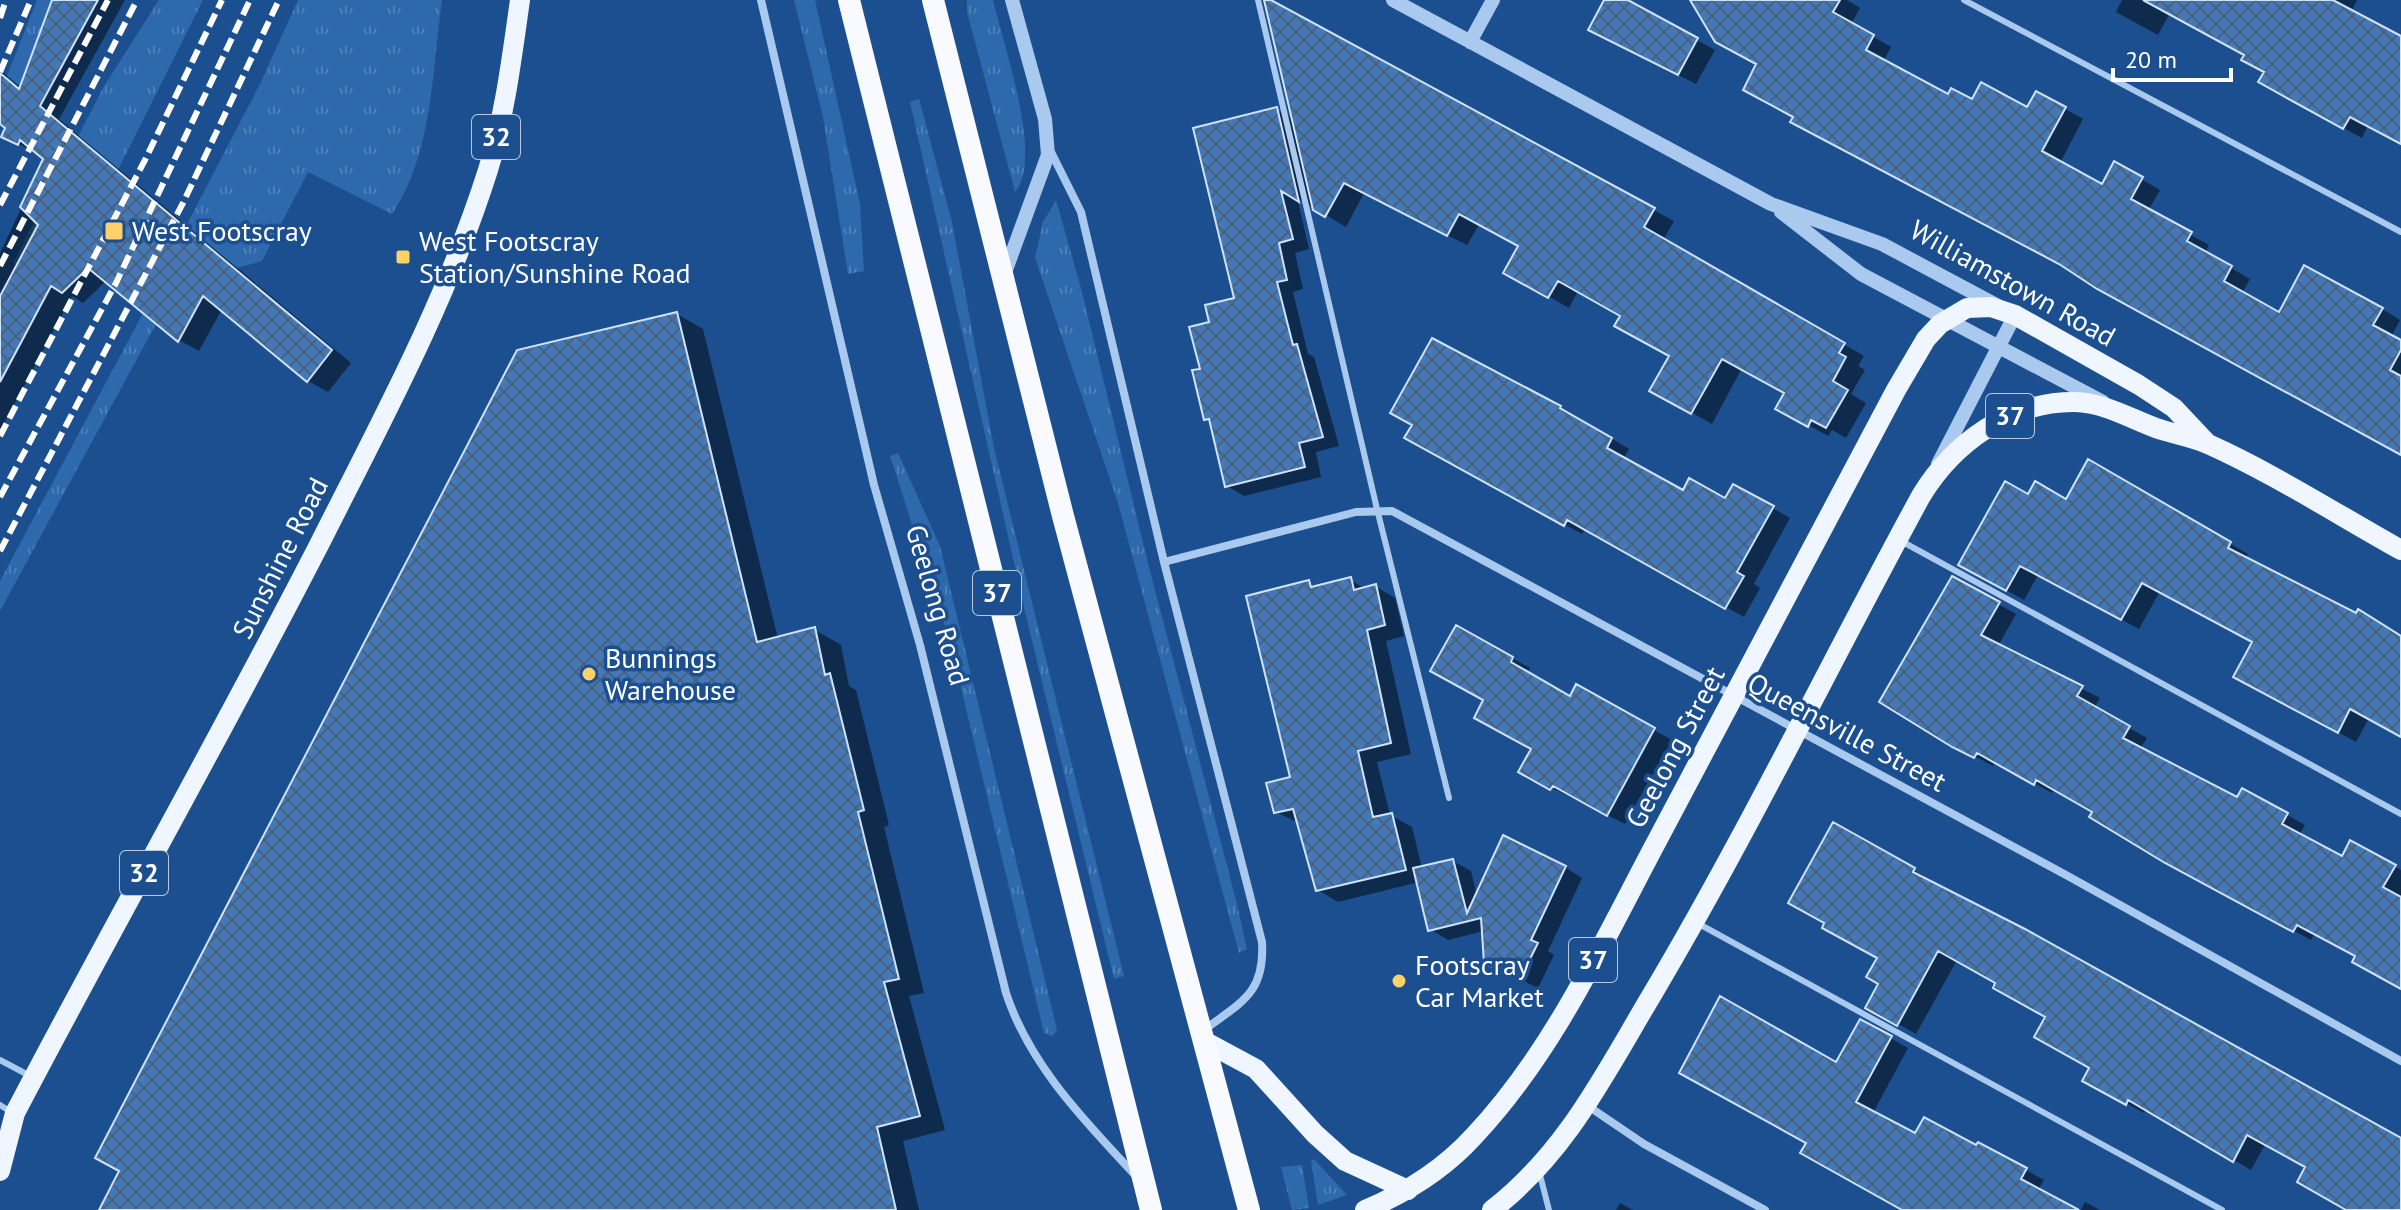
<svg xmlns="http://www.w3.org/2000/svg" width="2401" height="1210" viewBox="0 0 2401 1210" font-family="'PT Sans',sans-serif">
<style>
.grass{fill:url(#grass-tufts)}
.shadow{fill:#0007}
.building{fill:url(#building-cross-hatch);stroke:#cfe3fa;stroke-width:2}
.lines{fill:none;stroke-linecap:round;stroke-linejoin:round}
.service{stroke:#a9c9ee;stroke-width:6}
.minor{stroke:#a9c9ee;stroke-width:8}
.tertiary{stroke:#a9c9ee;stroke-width:14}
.primary{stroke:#f0f6ff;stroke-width:20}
.trunk{stroke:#f8faff;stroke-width:22}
.rail{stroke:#fff;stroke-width:6;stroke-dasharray:14 6;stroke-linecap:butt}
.poi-dot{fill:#ffd166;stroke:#1b4f8f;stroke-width:3}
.labels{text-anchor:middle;stroke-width:7;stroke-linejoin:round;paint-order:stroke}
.shield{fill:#1b4f8f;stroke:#bbcadd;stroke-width:2}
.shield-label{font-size:26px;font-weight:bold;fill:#fff}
.poi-label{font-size:28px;fill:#fff;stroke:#1b4f8f;text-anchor:start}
.street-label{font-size:28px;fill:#fff;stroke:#1b4f8f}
</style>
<defs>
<pattern id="grass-tufts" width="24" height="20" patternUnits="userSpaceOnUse" patternTransform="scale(2)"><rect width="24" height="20" fill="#2e69ad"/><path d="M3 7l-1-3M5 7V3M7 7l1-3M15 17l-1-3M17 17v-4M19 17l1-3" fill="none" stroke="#4d80b9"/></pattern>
<pattern id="building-cross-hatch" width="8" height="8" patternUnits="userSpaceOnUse" patternTransform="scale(2)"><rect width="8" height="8" fill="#4478b7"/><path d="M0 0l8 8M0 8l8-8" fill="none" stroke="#486282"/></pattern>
</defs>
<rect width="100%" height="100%" fill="#1b4f8f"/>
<!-- grass -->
<path class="grass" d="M 37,0 L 52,0 L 19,89 L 6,78 Z
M 159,0 L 203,0 L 73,260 L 39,276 L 13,263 L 104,86 Z
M 298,0 L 442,0 C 432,70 433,154 392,214 L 308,172 L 262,261 L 237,268 L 186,226 L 260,84 Z
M 794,0 L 815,0 L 860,204 L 864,271 L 848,274 L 823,117 Z
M 967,0 L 993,0 C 1003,43 1044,159 1015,192 L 967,12 Z
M 919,99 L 952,222 L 994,448 L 1124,976 L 1114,979 L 1027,620 L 910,102 Z
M 1056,200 L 1081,288 L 1149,567 L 1236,900 L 1247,949 L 1239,953 L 1118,503 L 1035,258 L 1043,222 Z
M 143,313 L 156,324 L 0,611 L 0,581 Z
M 898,453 L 940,546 L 1057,1030 L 1053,1036 L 1044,1033 L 950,642 L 890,456 Z
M 1314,1159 L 1347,1195 L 1318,1205 L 1311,1161 Z
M 1302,1165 L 1309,1208 L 1292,1210 L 1281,1167 Z"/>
<!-- shadow -->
<path class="shadow" d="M 54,0 L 125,0 L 59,119 L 351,363 L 328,392 L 308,381 L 222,309 L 199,351 L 179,340 L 107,280 L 83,303 L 72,296 L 0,431 L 0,253 L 45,158 L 4,136 L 7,127 L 0,121 L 0,70 L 22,88 Z
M 1264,0 L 1674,221 L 1663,240 L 1864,356 L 1858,366 L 1865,370 L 1851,394 L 1866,403 L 1846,438 L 1832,430 L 1828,436 L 1778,408 L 1787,393 L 1742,368 L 1712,424 L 1652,390 L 1671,355 L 1622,315 L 1578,291 L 1569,308 L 1506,272 L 1520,246 L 1480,223 L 1467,245 L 1364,193 L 1346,227 L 1297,198 L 1309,249 L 1295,253 L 1303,289 L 1293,292 L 1308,354 L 1314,357 L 1339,446 L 1316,452 L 1321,477 L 1244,496 L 1227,486 L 1212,422 L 1206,419 L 1202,370 L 1212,324 L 1237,299 L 1277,110 L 1293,119 Z
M 1616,0 L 1624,0 L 1715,50 L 1696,84 L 1609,40 Z
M 1693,0 L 1847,0 L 1860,8 L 1851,24 L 1891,47 L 1883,62 L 1949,97 L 2028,110 L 2037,93 L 2083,119 L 2060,163 L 2103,187 L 2115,164 L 2160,190 L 2148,211 L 2209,245 L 2205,253 L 2250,279 L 2242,293 L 2280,314 L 2382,309 L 2400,320 L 2391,337 L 2401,343 L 2401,454 L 1795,117 L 1759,64 Z
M 2122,0 L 2357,0 L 2351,12 L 2401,39 L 2401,142 L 2368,125 L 2362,138 L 2278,92 L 2266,72 L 2247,55 L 2170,13 L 2158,35 L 2116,12 Z
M 677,314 L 703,329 L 778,639 L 815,630 L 841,645 L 849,686 L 856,690 L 889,825 L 884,827 L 924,993 L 909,996 L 945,1130 L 903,1141 L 919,1210 L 101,1210 Z
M 1560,407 L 1629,449 L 1623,459 L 1683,493 L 1725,501 L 1734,486 L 1790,518 L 1754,584 L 1760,588 L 1744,617 L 1586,528 L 1582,534 L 1407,437 Z
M 2089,462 L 2248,554 L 2245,559 L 2401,636 L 2401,735 L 2369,718 L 2356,742 L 2254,686 L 2255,641 L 2160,591 L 2139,629 L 2038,575 L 2024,600 L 1961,565 L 2029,497 L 2067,501 Z
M 1953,579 L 2016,614 L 1998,646 L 2100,698 L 2094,708 L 2147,738 L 2140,749 L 2238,800 L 2243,790 L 2305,825 L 2299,835 L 2342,859 L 2351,843 L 2401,870 L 2401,990 L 2354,961 L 2357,956 L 2315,933 L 2311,940 L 2185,872 L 2055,789 L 2052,793 L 1995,762 L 1993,766 L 1904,718 Z
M 1350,580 L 1366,589 L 1375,586 L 1395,598 L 1404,636 L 1386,641 L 1411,754 L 1377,762 L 1390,815 L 1412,827 L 1422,868 L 1453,861 L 1471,871 L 1477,896 L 1565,867 L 1582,878 L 1548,951 L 1554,955 L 1538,988 L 1486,962 L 1484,931 L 1448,940 L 1430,929 L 1419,882 L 1338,902 L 1318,890 L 1299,823 L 1276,812 L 1292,779 L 1309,583 L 1317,588 Z
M 1456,628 L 1530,668 L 1527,674 L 1571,698 L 1577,687 L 1672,740 L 1625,824 L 1520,772 L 1533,748 L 1486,700 Z
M 1834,825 L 1931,880 L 1930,883 L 2287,1075 L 2401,1142 L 2401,1210 L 2350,1210 L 2308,1166 L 2266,1143 L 2251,1170 L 2147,1108 L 2144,1113 L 2085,1080 L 2092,1067 L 2047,1017 L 1957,960 L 1916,1034 L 1868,1007 L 1881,983 L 1879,958 Z
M 1860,1021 L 1908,1048 L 1873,1113 L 1916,1136 L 1977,1148 L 1979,1145 L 2044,1180 L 2038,1190 L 2075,1210 L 1904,1210 L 1837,1065 Z
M 2085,1202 L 2100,1210 L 2081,1210 Z
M 1620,1203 L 1633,1210 L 1616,1210 Z"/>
<!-- building -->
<path class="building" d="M 52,0 L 98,0 L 40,106 L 332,350 L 307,382 L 203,296 L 178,342 L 88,268 L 62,293 L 51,286 L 0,382 L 0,296 L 38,225 L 20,207 L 43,159 L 20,140 L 18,145 L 1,137 L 5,128 L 0,124 L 0,73 L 19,89 Z
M 1264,0 L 1271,0 L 1655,208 L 1644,227 L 1845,343 L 1839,353 L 1846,357 L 1833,381 L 1848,390 L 1826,428 L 1811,420 L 1808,427 L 1775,409 L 1784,393 L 1722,359 L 1691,414 L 1649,391 L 1669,356 L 1614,326 L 1620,316 L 1558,281 L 1548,298 L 1503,273 L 1518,246 L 1459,214 L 1447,236 L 1344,183 L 1325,217 L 1313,210 Z
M 1604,0 L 1628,0 L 1698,38 L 1678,75 L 1588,30 Z
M 1690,0 L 1840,0 L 1833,12 L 1874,35 L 1866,50 L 1948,94 L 1951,88 L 1972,99 L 1981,82 L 2027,107 L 2036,91 L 2066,107 L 2042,151 L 2102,184 L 2114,161 L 2143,177 L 2131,199 L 2192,232 L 2187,241 L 2232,266 L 2224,281 L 2279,312 L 2304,265 L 2383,308 L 2373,325 L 2401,340 L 2401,350 L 2390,370 L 2401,376 L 2401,455 L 2097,289 L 2059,264 L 1790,122 L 1793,117 L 1743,90 L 1756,64 L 1715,42 Z
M 2143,0 L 2333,0 L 2401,36 L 2401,144 L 2350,117 L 2343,129 L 2258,82 L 2264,72 L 2241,60 L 2244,55 Z
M 1277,107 L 1299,202 L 1281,191 L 1293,239 L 1279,243 L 1287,280 L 1277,282 L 1293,345 L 1297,344 L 1323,437 L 1299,443 L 1305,467 L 1225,487 L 1209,419 L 1204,420 L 1192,370 L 1200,369 L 1189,327 L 1209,322 L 1205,305 L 1234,298 L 1193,128 Z
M 677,312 L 757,642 L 815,627 L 825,675 L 830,673 L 864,810 L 858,812 L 899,979 L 884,982 L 920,1116 L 877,1127 L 896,1210 L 99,1210 L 119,1171 L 95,1158 L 517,350 Z
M 1432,338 L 1561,406 L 1560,408 L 1612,438 L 1607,448 L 1683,490 L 1689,478 L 1725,498 L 1733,484 L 1774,506 L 1737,572 L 1744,576 L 1725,609 L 1567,520 L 1564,526 L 1404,438 L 1412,425 L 1390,413 Z
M 2088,459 L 2231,542 L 2228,548 L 2356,613 L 2358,609 L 2401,636 L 2401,737 L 2350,709 L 2338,733 L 2233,677 L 2252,642 L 2142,583 L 2121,620 L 2020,566 L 2006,591 L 1958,565 L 2005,481 L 2028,494 L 2035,481 L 2066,499 Z
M 1952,576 L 2000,602 L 1981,635 L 2083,686 L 2077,696 L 2130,726 L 2123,738 L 2237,797 L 2242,788 L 2288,813 L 2282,824 L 2342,856 L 2350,840 L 2396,865 L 2383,887 L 2401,897 L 2401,989 L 2352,962 L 2355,956 L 2297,925 L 2293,932 L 2165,863 L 2089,817 L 2092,812 L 2036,780 L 2034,785 L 1977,753 L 1974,758 L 1952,747 L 1879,702 Z
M 1351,577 L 1354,590 L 1376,584 L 1385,625 L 1367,630 L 1391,743 L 1358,751 L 1373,817 L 1392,813 L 1406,870 L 1316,891 L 1293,809 L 1274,813 L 1266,783 L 1290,777 L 1246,596 L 1309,580 L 1311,587 Z
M 1456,625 L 1513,657 L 1511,662 L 1570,696 L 1576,684 L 1655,728 L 1607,816 L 1553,786 L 1550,790 L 1518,772 L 1531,749 L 1474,718 L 1483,700 L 1430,671 Z
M 1833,822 L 1915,868 L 1913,872 L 2025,929 L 2401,1138 L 2401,1210 L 2346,1210 L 2297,1182 L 2305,1167 L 2247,1135 L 2233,1162 L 2128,1100 L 2126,1105 L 2082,1081 L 2089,1068 L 2034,1037 L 2045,1017 L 1993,988 L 1995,983 L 1938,951 L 1897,1026 L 1865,1008 L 1878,984 L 1866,977 L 1877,958 L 1822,928 L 1824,923 L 1788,903 Z
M 1503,835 L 1566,866 L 1531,940 L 1538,943 L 1520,979 L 1484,963 L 1481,918 L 1428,931 L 1413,868 L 1453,859 L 1467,913 Z
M 1720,996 L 1836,1062 L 1860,1019 L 1892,1036 L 1856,1102 L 1915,1133 L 1924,1117 L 1976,1145 L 1978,1142 L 2027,1168 L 2021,1179 L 2079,1210 L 1902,1210 L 1800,1153 L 1806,1143 L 1679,1073 Z"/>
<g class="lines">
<!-- service -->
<path class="service" d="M 1258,0 L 1377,509 L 1449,798
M 1964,0 L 2401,232
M 1901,541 L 2401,814
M 1699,924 L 2222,1210
M 0,1060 L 32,1077
M 0,1105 L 11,1112
M 1539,1171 L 1549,1210"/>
<!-- minor -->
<path class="minor" d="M 761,0 L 874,485 L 920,645 L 1006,993 C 1030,1066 1085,1121 1136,1176
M 1051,152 L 1081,212 L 1164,562 L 1262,942 C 1265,994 1241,1002 1204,1030
M 1164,562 L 1356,512 L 1392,511 L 2066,875 L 2401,1061
M 1588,1106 L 1644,1144 L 1765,1210"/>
<!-- tertiary -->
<path class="tertiary" d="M 1393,0 L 1771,204 L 1882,244 L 1998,306
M 1470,42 L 1493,0
M 1781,212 L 1861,274 L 2103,402
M 1004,275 L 1048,155 L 1045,119 L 1012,0
M 1938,464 L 2015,315"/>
<!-- primary -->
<path class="primary" d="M 1204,1041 L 1256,1069 L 1315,1134 L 1345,1161 L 1408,1190
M 0,1171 L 15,1113 C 115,922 222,734 321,541 C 382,420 447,300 488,170 C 505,115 512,56 520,0
M 1365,1210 C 1406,1193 1444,1169 1474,1136 C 1554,1051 1604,940 1658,839 C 1738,689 1817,539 1896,390 L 1926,339 L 1940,324 L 1967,308 L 1991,307 L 2015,315 L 2139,385 L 2174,408 L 2206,442
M 1492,1210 C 1567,1152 1605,1073 1653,993 C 1749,831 1831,661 1921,496 C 1953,443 2011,401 2075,402 C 2105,403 2129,418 2156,428 C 2173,434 2192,437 2208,444 C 2271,472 2340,516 2401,550"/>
<!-- trunk -->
<path class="trunk" d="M 849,0 L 1151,1210
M 933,0 L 1063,516 L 1249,1210"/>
<!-- rail -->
<path class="rail" d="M 0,18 L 6,0
M 0,72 L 31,0
M 0,205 L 108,0
M 0,266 L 137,0
M 0,436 L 145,160 L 222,0
M 0,497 L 116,283 L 250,0
M 0,551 L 183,203 L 279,0"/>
</g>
<!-- markers -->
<g class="poi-dot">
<rect x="104" y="221" width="20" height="20" rx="4"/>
<rect x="395" y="249" width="16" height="16" rx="4"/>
<circle cx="589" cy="674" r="8"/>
<circle cx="1399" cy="981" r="8"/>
</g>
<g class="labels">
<!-- shield labels -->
<g class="shield">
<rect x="472" y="115" width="48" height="44" rx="6"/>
<rect x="1986" y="394" width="48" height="44" rx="6"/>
<rect x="973" y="571" width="48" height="44" rx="6"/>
<rect x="120" y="851" width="48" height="44" rx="6"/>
<rect x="1569" y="938" width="48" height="44" rx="6"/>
</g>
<g class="shield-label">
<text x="496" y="146">32</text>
<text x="2010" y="425">37</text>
<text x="997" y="602">37</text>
<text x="144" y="882">32</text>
<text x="1593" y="969">37</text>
</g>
<!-- poi labels -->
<g class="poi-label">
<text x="132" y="241">West Footscray</text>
<text x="419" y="251">West Footscray<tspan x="419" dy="32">Station/Sunshine Road</tspan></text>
<text x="605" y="668">Bunnings<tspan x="605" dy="32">Warehouse</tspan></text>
<text x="1415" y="975">Footscray<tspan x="1415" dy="32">Car Market</tspan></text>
</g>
<!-- street labels -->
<g class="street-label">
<text transform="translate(2013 283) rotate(29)" y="10">Williamstown Road</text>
<text transform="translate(280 558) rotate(-63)" y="10">Sunshine Road</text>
<text transform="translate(938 605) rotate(74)" y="10">Geelong Road</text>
<text transform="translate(1847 732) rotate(28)" y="10">Queensville Street</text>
<text transform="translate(1675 747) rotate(-62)" y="10">Geelong Street</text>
</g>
</g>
<!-- scale -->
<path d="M2113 68v12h118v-12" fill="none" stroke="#ffffff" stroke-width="4"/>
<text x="2125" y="68" font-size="24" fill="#ffffff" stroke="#1b4f8f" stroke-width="6" paint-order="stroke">20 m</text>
</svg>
